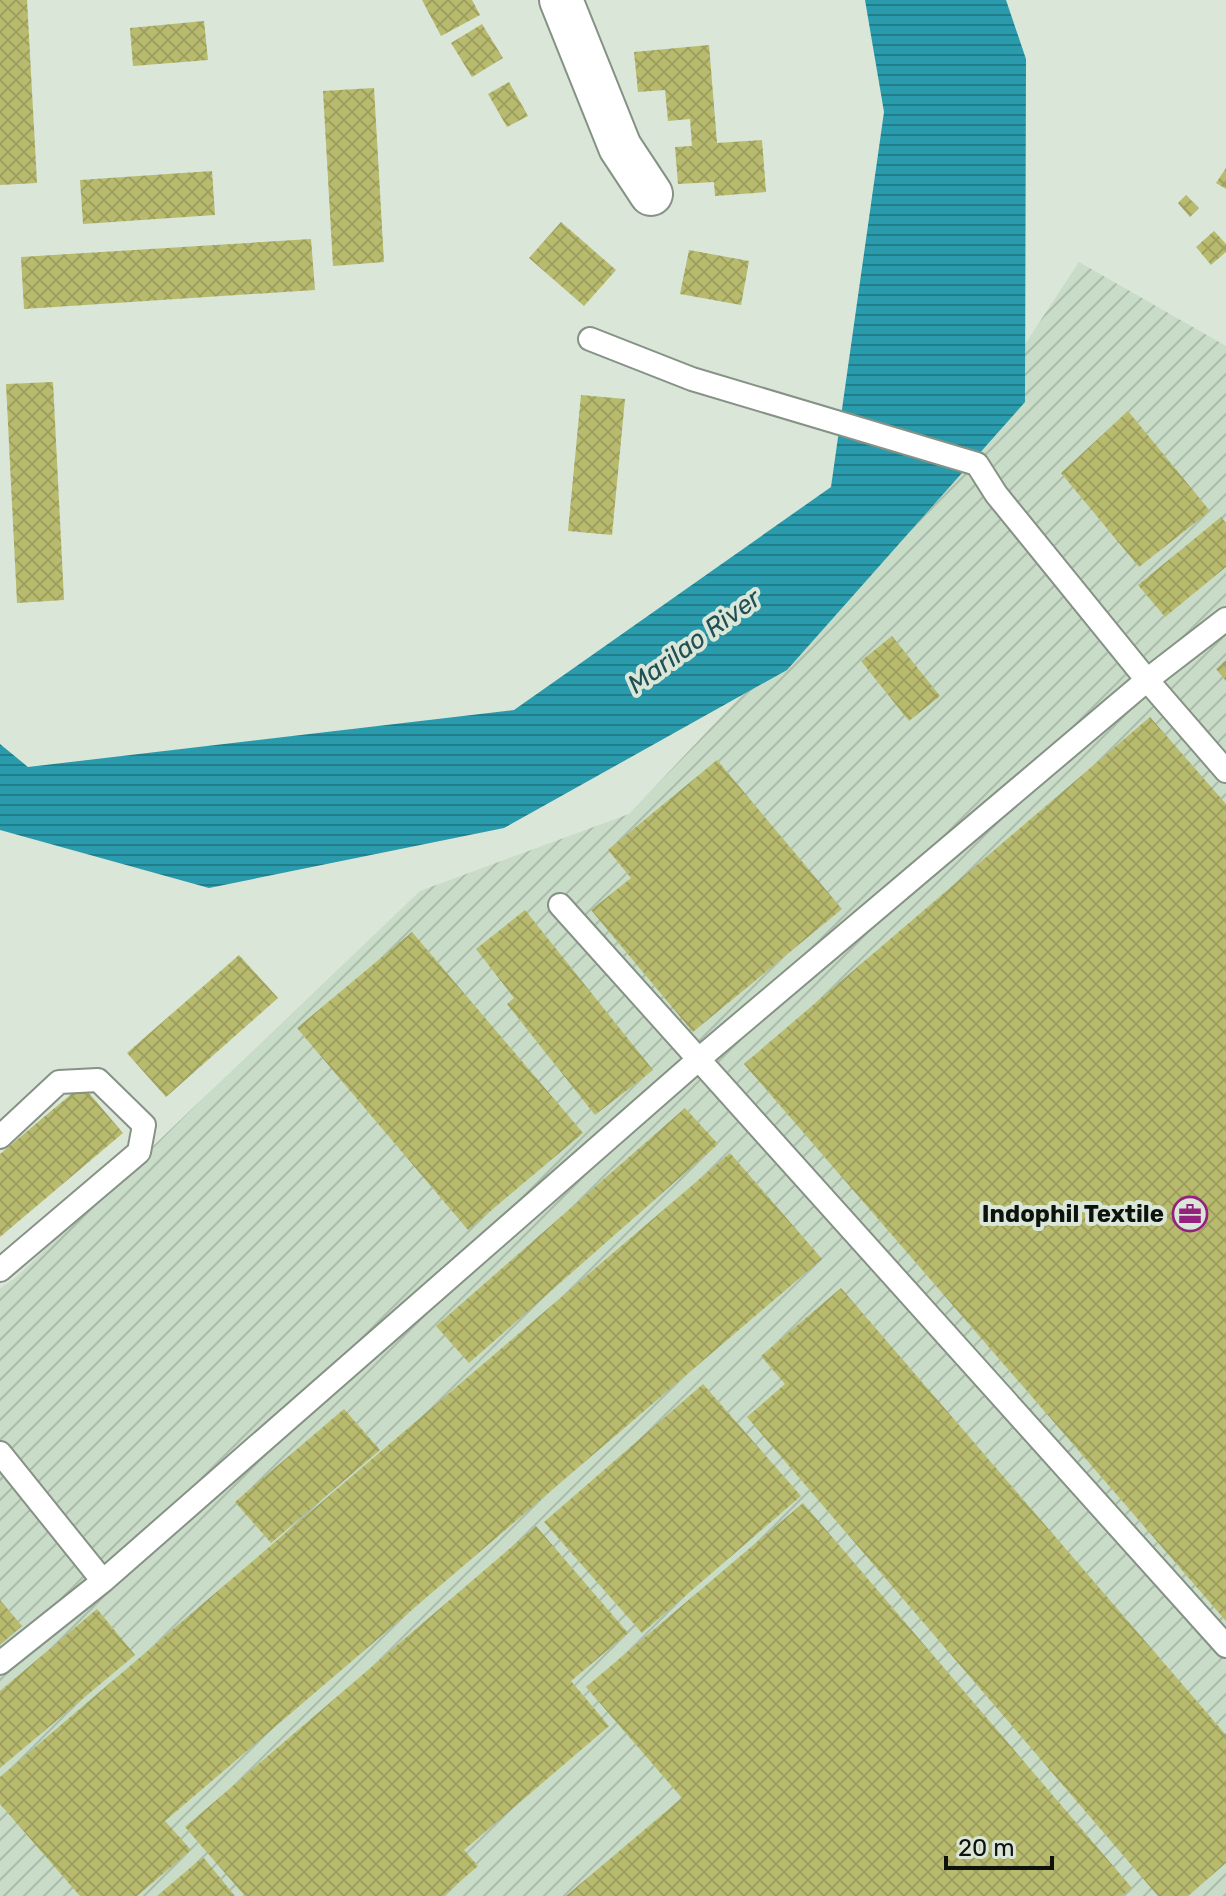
<svg xmlns="http://www.w3.org/2000/svg" width="1226" height="1896" viewBox="0 0 1226 1896" font-family="Rubik,sans-serif">
<style>
.industrial{fill:url(#industrial-furrows)}
.water{fill:url(#water-rules)}
.building{fill:url(#building-cross-hatch)}
.lines{fill:none;stroke-linecap:round;stroke-linejoin:round}
.service-casing{stroke:#869286;stroke-width:26}
.minor-casing{stroke:#869286;stroke-width:46}
.service{stroke:#fff;stroke-width:22}
.minor{stroke:#fff;stroke-width:42}
.labels{text-anchor:middle;stroke-width:8;stroke-linejoin:round;paint-order:stroke}
.poi-label{font-size:24px;font-weight:bold;fill:#0d120d;stroke:#d9e6d8;text-anchor:end}
.water-label{font-size:26px;font-style:italic;fill:#214f56;stroke:#d9e6d8}
</style>
<defs>
<pattern id="industrial-furrows" width="10" height="10" patternUnits="userSpaceOnUse" patternTransform="scale(2)"><rect width="10" height="10" fill="#c9dcc8"/><path d="M-1 1l2-2M0 10L10 0M9 11l2-2" fill="none" stroke="#abbcab"/></pattern>
<pattern id="water-rules" width="6" height="5" patternUnits="userSpaceOnUse" patternTransform="scale(2)"><rect width="6" height="5" fill="#2a9bac"/><path d="M0 2.5h6" fill="none" stroke="#227d8a"/></pattern>
<pattern id="building-cross-hatch" width="8" height="8" patternUnits="userSpaceOnUse" patternTransform="scale(2)"><rect width="8" height="8" fill="#b8bb6e"/><path d="M0 0l8 8M0 8l8-8" fill="none" stroke="#9da05e"/></pattern>
</defs>
<rect width="100%" height="100%" fill="#d9e6d8"/>
<!-- industrial -->
<path class="industrial" d="M 1079,262 L 1226,346 L 1226,1896 L 0,1896 L 0,1288 L 14,1279 L 420,891 L 629,814 L 914,513 Z"/>
<!-- water -->
<path class="water" d="M 865,0 L 1006,0 L 1026,59 L 1025,402 L 787,670 L 504,828 L 209,888 L 0,830 L 0,744 L 28,767 L 514,710 L 831,487 L 884,112 Z"/>
<!-- building -->
<path class="building" d="M 0,0 L 27,0 L 37,183 L 0,185 Z
M 422,0 L 472,0 L 480,15 L 441,36 Z
M 204,21 L 208,60 L 133,66 L 130,28 Z
M 482,24 L 503,58 L 472,77 L 451,43 Z
M 709,45 L 717,143 L 762,140 L 766,192 L 715,196 L 714,182 L 678,184 L 675,147 L 692,146 L 690,119 L 668,121 L 665,90 L 638,92 L 634,52 Z
M 509,82 L 528,116 L 507,127 L 488,94 Z
M 374,88 L 384,262 L 333,266 L 323,91 Z
M 1226,168 L 1226,189 L 1216,183 Z
M 212,171 L 215,215 L 83,224 L 80,180 Z
M 1186,195 L 1199,208 L 1190,217 L 1178,203 Z
M 561,222 L 616,270 L 584,306 L 529,258 Z
M 1214,231 L 1226,244 L 1226,252 L 1211,265 L 1196,247 Z
M 311,239 L 315,290 L 24,309 L 21,257 Z
M 689,250 L 749,261 L 741,305 L 680,294 Z
M 53,382 L 64,600 L 17,603 L 6,384 Z
M 581,395 L 625,399 L 612,535 L 568,531 Z
M 1128,411 L 1210,511 L 1139,567 L 1061,473 Z
M 1221,517 L 1226,523 L 1226,567 L 1165,617 L 1138,585 Z
M 892,636 L 940,696 L 909,721 L 861,661 Z
M 1226,660 L 1226,681 L 1216,669 Z
M 1150,717 L 1226,804 L 1226,1621 L 744,1064 Z
M 717,760 L 842,909 L 693,1032 L 591,910 L 631,878 L 608,850 Z
M 525,910 L 653,1070 L 595,1115 L 507,1004 L 514,998 L 476,949 Z
M 412,932 L 583,1133 L 468,1230 L 297,1028 Z
M 239,955 L 278,998 L 166,1097 L 127,1053 Z
M 82,1085 L 123,1133 L 0,1237 L 0,1154 Z
M 685,1108 L 718,1144 L 469,1363 L 436,1326 Z
M 730,1153 L 822,1259 L 165,1821 L 191,1850 L 137,1896 L 80,1896 L 0,1804 L 0,1777 Z
M 841,1288 L 1226,1735 L 1226,1863 L 1188,1896 L 1158,1896 L 747,1417 L 785,1384 L 761,1356 Z
M 703,1384 L 801,1496 L 642,1633 L 544,1522 Z
M 344,1409 L 380,1450 L 271,1543 L 235,1502 Z
M 803,1503 L 1132,1888 L 1122,1896 L 566,1896 L 682,1798 L 586,1687 Z
M 536,1526 L 628,1633 L 571,1681 L 609,1726 L 464,1850 L 478,1866 L 443,1896 L 245,1896 L 185,1827 Z
M 0,1600 L 22,1626 L 0,1645 Z
M 97,1609 L 135,1655 L 0,1768 L 0,1691 Z
M 203,1857 L 235,1896 L 157,1896 Z"/>
<g class="lines">
<!-- service casing -->
<g class="service-casing">
<path id="service" d="M 590,339 L 692,379 L 977,464 L 996,494 L 1147,680 L 1226,771
M 560,905 L 1226,1646
M 0,1137 L 59,1082 L 98,1080 L 144,1125 L 139,1152 L 0,1270
M 0,1453 L 103,1581
M 0,1663 L 103,1581 L 699,1059 L 1147,680 L 1226,619"/>
</g>
<!-- minor casing -->
<g class="minor-casing">
<path id="minor" d="M 561,0 L 620,147 L 651,194"/>
</g>
<!-- service -->
<use href="#service" class="service"/>
<!-- minor -->
<use href="#minor" class="minor"/>
</g>
<!-- icons -->
<defs>
<g id="office-ring" transform="scale(1.8)"><circle r="9.5" fill="#d9e6d8" stroke="#95217e" stroke-width="1.5"/><path d="M-6-3h4V-5.5h4V-3h4V5H-6ZM-1-4.5V-3h2v-1.5ZM-6 0V1H6V0Z" fill="#95217e"/></g>
</defs>
<g fill-rule="evenodd">
<use href="#office-ring" x="1190" y="1214"/>
</g>
<g class="labels">
<!-- poi labels -->
<g class="poi-label">
<text x="1164" y="1222">Indophil Textile</text>
</g>
<!-- water labels -->
<g class="water-label">
<text transform="translate(694 641) rotate(-36)" y="9">Marilao River</text>
</g>
</g>
<!-- scale -->
<path d="M946 1856v12h106v-12" fill="none" stroke="#0d120d" stroke-width="4"/>
<text x="958" y="1856" font-size="24" fill="#0d120d" stroke="#d9e6d8" stroke-width="6" paint-order="stroke">20 m</text>
</svg>
